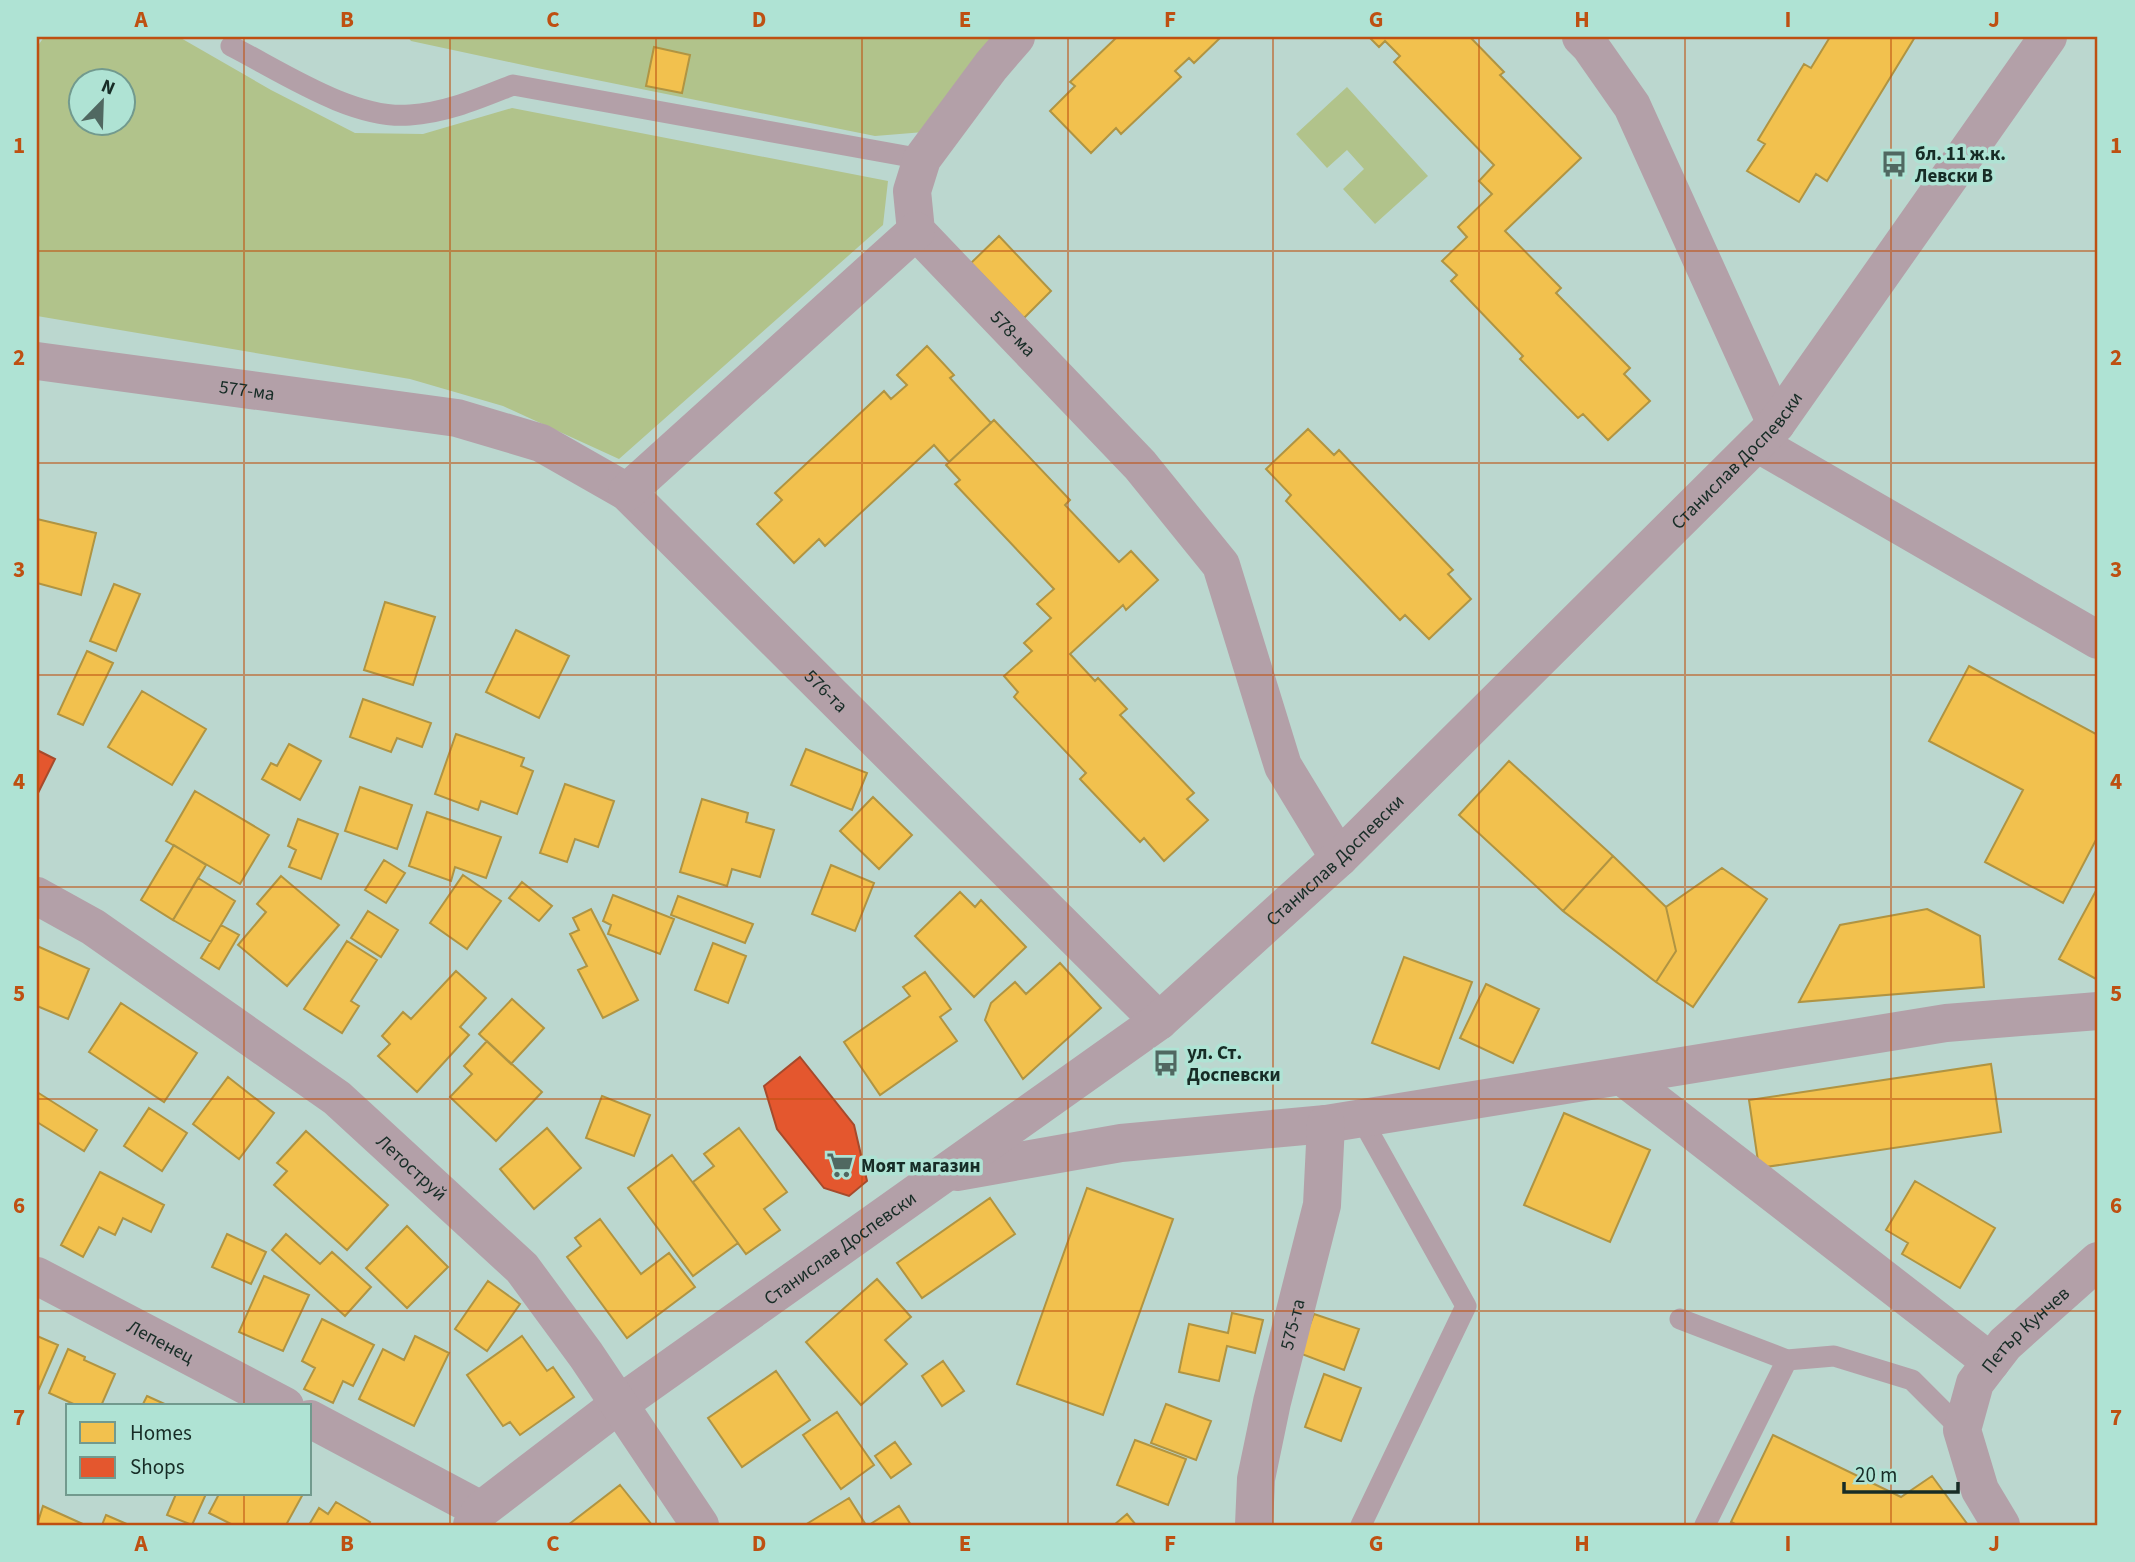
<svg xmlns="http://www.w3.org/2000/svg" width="2135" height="1562" viewBox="0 0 2135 1562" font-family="'Source Sans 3',sans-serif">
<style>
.green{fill:#b1c38b;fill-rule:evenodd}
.homes{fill:#f2c14e;stroke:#b09442;stroke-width:2}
.shops{fill:#e4572e;stroke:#a64a2c;stroke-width:2}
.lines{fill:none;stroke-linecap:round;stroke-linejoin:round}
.service{stroke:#b3a0a8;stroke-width:21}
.minor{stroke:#b3a0a8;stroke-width:38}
.tertiary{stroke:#b3a0a8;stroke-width:38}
.grid{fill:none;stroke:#be5011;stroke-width:2;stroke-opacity:0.55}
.labels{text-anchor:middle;stroke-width:7;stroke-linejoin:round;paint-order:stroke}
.poi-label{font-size:19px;font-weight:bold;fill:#172c26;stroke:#afe3d4;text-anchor:start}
.street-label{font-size:19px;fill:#172c26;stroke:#afe3d4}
.neatline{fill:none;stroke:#be5011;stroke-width:2.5}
.grid-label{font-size:23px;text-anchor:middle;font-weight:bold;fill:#be5011}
</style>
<rect width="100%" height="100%" fill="#bbd7cf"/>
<!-- green -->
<path class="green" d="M 44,37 L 179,37 L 271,90 L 355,133 L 423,134 L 512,108 L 888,181 L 883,225 L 619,459 L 503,406 L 410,379 L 37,316 L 37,47 ZM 80,80 L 122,80 L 122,122 L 80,122 Z
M 408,37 L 998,37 L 924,132 L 875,136 L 537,68 L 411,41 Z
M 1347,87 L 1428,176 L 1375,224 L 1343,189 L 1364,169 L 1347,150 L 1327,168 L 1296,134 Z"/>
<!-- homes -->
<path class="homes" d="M 1117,37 L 1221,37 L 1194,63 L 1189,58 L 1175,71 L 1181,77 L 1121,134 L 1116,128 L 1091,153 L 1050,111 L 1075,86 L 1070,82 Z
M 1369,37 L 1470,37 L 1504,72 L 1500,75 L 1581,158 L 1505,231 L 1561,288 L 1556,293 L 1630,368 L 1624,374 L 1650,401 L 1608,440 L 1583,414 L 1578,418 L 1520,359 L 1523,356 L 1451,281 L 1457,275 L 1442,261 L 1467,237 L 1458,227 L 1492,194 L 1479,181 L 1494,165 L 1394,62 L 1400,56 L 1385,41 L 1379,47 Z
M 1830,37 L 1915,37 L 1827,181 L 1816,174 L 1799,202 L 1747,171 L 1765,144 L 1758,140 L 1804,64 L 1811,68 Z
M 654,47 L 690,55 L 682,93 L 646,86 Z
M 999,236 L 1051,291 L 1024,318 L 971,263 Z
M 927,346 L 954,375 L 950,378 L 991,423 L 949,462 L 934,445 L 825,546 L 819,539 L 794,563 L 757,524 L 782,500 L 775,493 L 884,391 L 891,399 L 907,385 L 897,375 Z
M 994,420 L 1070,500 L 1065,505 L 1119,562 L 1131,551 L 1158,580 L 1126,610 L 1123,605 L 1070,654 L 1095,681 L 1098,678 L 1127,709 L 1120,715 L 1194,793 L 1187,799 L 1208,820 L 1164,861 L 1144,838 L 1140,842 L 1080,779 L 1086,773 L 1014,697 L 1018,692 L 1004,676 L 1032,651 L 1024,643 L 1051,618 L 1037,604 L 1054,589 L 955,484 L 960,480 L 946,465 Z
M 1308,429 L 1334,455 L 1339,450 L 1432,548 L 1453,570 L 1448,574 L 1471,599 L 1429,639 L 1405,615 L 1400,620 L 1286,501 L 1291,495 L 1266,469 Z
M 37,519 L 96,533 L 81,595 L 37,583 Z
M 114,584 L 140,594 L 116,651 L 90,641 Z
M 385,602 L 435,617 L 413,685 L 364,670 Z
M 516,630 L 569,656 L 539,718 L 486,692 Z
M 87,651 L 113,663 L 83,725 L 58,714 Z
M 1969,666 L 2098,735 L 2098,836 L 2063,903 L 1985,862 L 2023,790 L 1929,741 Z
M 142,691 L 206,729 L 172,785 L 108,747 Z
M 363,699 L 431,723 L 422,747 L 397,738 L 391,752 L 350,737 Z
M 456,734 L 524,758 L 521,766 L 533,771 L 517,814 L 481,801 L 478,810 L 435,794 Z
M 289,744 L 321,761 L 300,800 L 262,779 L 271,763 L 277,766 Z
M 806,749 L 867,773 L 852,810 L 791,785 Z
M 1509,761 L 1613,856 L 1563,911 L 1459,815 Z
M 565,784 L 614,801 L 598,847 L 575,839 L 567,862 L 540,853 Z
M 360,787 L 412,805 L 397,849 L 345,831 Z
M 195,791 L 269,835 L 240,884 L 166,841 Z
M 873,797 L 912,835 L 879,869 L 840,831 Z
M 702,799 L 748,813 L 746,822 L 774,830 L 760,877 L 732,869 L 727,886 L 680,872 Z
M 427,812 L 501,837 L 486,878 L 455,867 L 451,881 L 409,866 Z
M 298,819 L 338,834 L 321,879 L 289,867 L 296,850 L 288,846 Z
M 174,845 L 206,865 L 173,920 L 141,900 Z
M 1613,856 L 1666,907 L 1676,951 L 1656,982 L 1563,911 Z
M 384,860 L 405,873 L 386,903 L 365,890 Z
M 831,865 L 874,883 L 855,931 L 812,914 Z
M 1722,868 L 1767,899 L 1693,1007 L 1656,982 L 1676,951 L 1666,907 Z
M 463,875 L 501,901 L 467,949 L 430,923 Z
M 281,876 L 339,925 L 287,986 L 238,945 L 266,912 L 257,904 Z
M 198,878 L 235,901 L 211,942 L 173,920 Z
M 522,882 L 552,906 L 539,921 L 509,898 Z
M 2098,887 L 2098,980 L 2059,959 Z
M 960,892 L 975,907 L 981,900 L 1026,947 L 974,997 L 915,936 Z
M 613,895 L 674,919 L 660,954 L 608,934 L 611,925 L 603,921 Z
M 678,896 L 753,924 L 745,943 L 671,915 Z
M 591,909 L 638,1000 L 603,1018 L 578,970 L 587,966 L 570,934 L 579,930 L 573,918 Z
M 1927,909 L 1980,936 L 1984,987 L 1799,1002 L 1840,925 Z
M 368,911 L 398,930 L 381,957 L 351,938 Z
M 221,925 L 239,935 L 219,969 L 201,958 Z
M 347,941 L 377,960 L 351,1001 L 359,1006 L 342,1033 L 304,1009 Z
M 713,943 L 746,956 L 728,1003 L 695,990 Z
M 37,946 L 89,969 L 68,1019 L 37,1006 Z
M 1404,957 L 1472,982 L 1439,1069 L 1372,1043 Z
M 1060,963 L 1101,1008 L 1023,1079 L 985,1020 L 991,1003 L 1015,982 L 1026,994 Z
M 456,971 L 486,998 L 460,1027 L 469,1035 L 417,1092 L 378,1056 L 390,1044 L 382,1036 L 403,1012 L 411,1019 Z
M 925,972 L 951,1009 L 940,1017 L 957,1041 L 880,1095 L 844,1042 L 910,996 L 903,987 Z
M 1486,984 L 1539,1009 L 1513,1063 L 1460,1038 Z
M 512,999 L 544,1028 L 511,1064 L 479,1034 Z
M 121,1003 L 197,1053 L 164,1102 L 89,1052 Z
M 487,1041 L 542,1092 L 496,1141 L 450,1097 L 472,1074 L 464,1066 Z
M 1991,1064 L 2001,1132 L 1759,1168 L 1749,1100 Z
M 228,1077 L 274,1113 L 239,1159 L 193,1124 Z
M 37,1092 L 97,1130 L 84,1151 L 37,1122 Z
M 602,1096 L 650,1115 L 634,1156 L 586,1138 Z
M 149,1108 L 187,1133 L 162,1171 L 124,1146 Z
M 1564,1113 L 1650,1150 L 1610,1242 L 1524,1205 Z
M 547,1128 L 581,1168 L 534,1209 L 500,1169 Z
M 739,1128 L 787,1192 L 764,1209 L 780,1230 L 746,1254 L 693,1182 L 714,1166 L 704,1154 Z
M 306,1131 L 388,1205 L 347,1250 L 274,1185 L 287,1171 L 277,1163 Z
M 672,1155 L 738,1243 L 693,1276 L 628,1188 Z
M 100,1172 L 164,1205 L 151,1232 L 123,1218 L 115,1235 L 99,1227 L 83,1257 L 61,1245 Z
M 1915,1181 L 1995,1228 L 1960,1288 L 1902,1254 L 1908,1243 L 1886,1230 Z
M 1087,1188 L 1173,1219 L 1103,1415 L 1017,1384 Z
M 990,1198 L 1015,1234 L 922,1298 L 897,1263 Z
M 600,1219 L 641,1274 L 669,1253 L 695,1287 L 627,1338 L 567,1257 L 581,1246 L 575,1238 Z
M 407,1226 L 448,1267 L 407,1308 L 366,1268 Z
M 227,1234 L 266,1252 L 251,1284 L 212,1267 Z
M 286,1234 L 320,1264 L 332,1252 L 371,1287 L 345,1316 L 272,1250 Z
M 264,1276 L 309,1295 L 283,1351 L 239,1332 Z
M 877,1279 L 911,1317 L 885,1340 L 907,1364 L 861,1405 L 806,1342 Z
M 488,1281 L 520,1304 L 487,1351 L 455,1329 Z
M 1232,1313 L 1263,1320 L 1255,1353 L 1227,1346 L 1219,1381 L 1179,1372 L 1189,1324 L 1228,1333 Z
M 1314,1314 L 1359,1329 L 1344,1370 L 1299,1353 Z
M 322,1319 L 374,1345 L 353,1386 L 343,1381 L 333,1403 L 304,1389 L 315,1368 L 302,1361 Z
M 37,1336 L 58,1345 L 39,1389 L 37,1388 Z
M 415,1336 L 449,1353 L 414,1426 L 359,1399 L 383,1349 L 404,1360 Z
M 522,1336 L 547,1371 L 553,1367 L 574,1397 L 520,1435 L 510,1422 L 503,1426 L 467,1375 Z
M 68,1349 L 85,1357 L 84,1360 L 115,1374 L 101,1406 L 78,1406 L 49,1393 Z
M 943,1361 L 964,1391 L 942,1406 L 922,1376 Z
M 776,1371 L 810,1420 L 742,1467 L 708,1418 Z
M 1324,1374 L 1361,1388 L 1341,1441 L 1305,1427 Z
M 147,1396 L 169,1406 L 142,1406 Z
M 1166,1404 L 1211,1421 L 1196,1460 L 1151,1443 Z
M 837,1412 L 874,1465 L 841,1489 L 803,1435 Z
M 1773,1435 L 1901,1497 L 1932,1476 L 1968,1525 L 1737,1525 L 1731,1522 Z
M 1135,1440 L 1186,1459 L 1168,1505 L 1117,1485 Z
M 895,1442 L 911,1464 L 891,1478 L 875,1456 Z
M 620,1485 L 652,1525 L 568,1525 Z
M 176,1494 L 206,1494 L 192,1525 L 167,1515 Z
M 219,1494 L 303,1494 L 286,1525 L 233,1525 L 209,1513 Z
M 849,1498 L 866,1525 L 805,1525 Z
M 336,1502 L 370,1522 L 368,1525 L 309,1525 L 319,1508 L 328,1514 Z
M 43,1506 L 85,1525 L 37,1525 Z
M 899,1506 L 911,1525 L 869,1525 Z
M 1127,1514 L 1136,1525 L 1114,1525 Z
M 106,1515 L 129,1525 L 102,1525 Z"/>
<!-- shops -->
<path class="shops" d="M 37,750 L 55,759 L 37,795 Z
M 800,1057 L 854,1125 L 867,1181 L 849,1196 L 824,1188 L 777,1129 L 764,1086 Z"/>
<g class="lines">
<!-- service -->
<path class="service" d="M 231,46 C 282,72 353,120 410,115 C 446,113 480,98 513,85 L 922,159
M 1680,1319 L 1787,1360 L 1834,1356 L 1912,1380 L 1962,1430
M 1361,1525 L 1466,1306 L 1361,1118
M 1705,1525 L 1787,1360"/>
<!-- minor -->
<g class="minor">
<path id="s1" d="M 1016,37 L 991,66 L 922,159 L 912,191 L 916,231 L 1140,465 L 1221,565 L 1283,766 L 1339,858"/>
<path d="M 1581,37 L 1590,46 L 1632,106 L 1776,424"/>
<path id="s2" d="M 37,361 L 457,418 L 541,443 L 627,492 L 1159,1021"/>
<path d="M 1757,443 L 2098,640"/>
<path d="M 627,492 L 916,231"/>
<path d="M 1623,1077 L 1991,1362"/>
<path d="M 957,1172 L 1121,1143 L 1326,1124 L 1946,1023 L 2098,1011"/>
<path id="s3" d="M 37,1276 L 285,1406"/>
<path d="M 310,1419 L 481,1510"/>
<path id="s4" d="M 472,1525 L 481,1510 L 618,1405 L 1159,1021 L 1339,858 L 1776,424 L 2048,37"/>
<path id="s5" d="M 1254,1525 L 1256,1479 L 1272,1402 L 1322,1205 L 1326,1124"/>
<path id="s6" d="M 2001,1525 L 1980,1490 L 1962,1430 L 1975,1383 L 2005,1344 L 2098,1261"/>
</g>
<!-- tertiary -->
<path class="tertiary" id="s7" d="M 37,896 L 93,927 L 337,1098 L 522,1268 L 586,1355 L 700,1525"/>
</g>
<!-- grid -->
<path class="grid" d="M 244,37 L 244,1406M 450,37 L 450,1525M 656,37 L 656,1525M 862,37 L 862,1525M 1068,37 L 1068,1525M 1273,37 L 1273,1525M 1479,37 L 1479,1525M 1685,37 L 1685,1525M 1891,37 L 1891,1525M 37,251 L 2098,251M 37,463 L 2098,463M 37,675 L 2098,675M 37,887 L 2098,887M 37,1099 L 2098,1099M 37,1311 L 2098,1311M 244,1494 L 244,1525"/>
<!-- icons -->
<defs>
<g id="bus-bare" transform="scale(2.1)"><path d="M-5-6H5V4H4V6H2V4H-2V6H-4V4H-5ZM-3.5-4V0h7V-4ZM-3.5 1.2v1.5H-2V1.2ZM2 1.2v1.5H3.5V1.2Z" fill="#506861" stroke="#afe3d4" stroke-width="2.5" paint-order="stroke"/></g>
<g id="supermarket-bare" transform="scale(2.1)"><path d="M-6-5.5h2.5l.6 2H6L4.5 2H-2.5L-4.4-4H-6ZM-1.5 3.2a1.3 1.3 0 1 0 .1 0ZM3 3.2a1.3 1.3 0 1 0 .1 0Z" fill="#506861" stroke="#afe3d4" stroke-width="2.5" paint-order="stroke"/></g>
</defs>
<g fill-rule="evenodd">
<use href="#bus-bare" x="1894" y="164"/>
<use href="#bus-bare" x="1166" y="1063"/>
<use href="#supermarket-bare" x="840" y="1165"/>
</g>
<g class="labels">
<!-- poi labels -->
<g class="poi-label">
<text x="1915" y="160">бл. 11 ж.к.<tspan x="1915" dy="22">Левски В</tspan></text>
<text x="1187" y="1059">ул. Ст.<tspan x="1187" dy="22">Доспевски</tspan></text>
<text x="861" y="1172">Моят магазин</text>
</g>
<!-- street labels -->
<g class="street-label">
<text dy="7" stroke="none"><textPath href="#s1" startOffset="369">578-ма</textPath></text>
<text dy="7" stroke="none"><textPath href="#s2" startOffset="212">577-ма</textPath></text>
<text dy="7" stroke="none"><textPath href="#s4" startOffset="1659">Станислав Доспевски</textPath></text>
<text dy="7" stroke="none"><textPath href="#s2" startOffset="892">576-та</textPath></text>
<text dy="7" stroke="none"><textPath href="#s4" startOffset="1092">Станислав Доспевски</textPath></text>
<text dy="7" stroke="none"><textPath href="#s7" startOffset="464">Летоструй</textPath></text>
<text dy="7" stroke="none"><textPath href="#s4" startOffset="462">Станислав Доспевски</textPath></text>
<text dy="7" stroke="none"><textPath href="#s5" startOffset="205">575-та</textPath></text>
<text dy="7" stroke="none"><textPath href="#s6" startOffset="226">Петър Кунчев</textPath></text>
<text dy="7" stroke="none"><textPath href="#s3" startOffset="140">Лепенец</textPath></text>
</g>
</g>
<!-- border -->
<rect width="2135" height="1562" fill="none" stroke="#afe3d4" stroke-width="77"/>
<!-- legend -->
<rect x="66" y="1404" width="245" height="91" fill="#afe3d4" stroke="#729a8e" stroke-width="2"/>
<rect x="80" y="1422" width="35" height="21" fill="#f2c14e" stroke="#729a8e" stroke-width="2"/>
<text x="130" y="1440" font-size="21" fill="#172c26">Homes</text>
<rect x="80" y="1457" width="35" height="21" fill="#e4572e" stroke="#729a8e" stroke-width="2"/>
<text x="130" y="1474" font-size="21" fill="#172c26">Shops</text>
<!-- north arrow -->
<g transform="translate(102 102) rotate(23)"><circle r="33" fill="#afe3d4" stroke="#729a8e" stroke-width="2"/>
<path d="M0-5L12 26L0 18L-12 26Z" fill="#506861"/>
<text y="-10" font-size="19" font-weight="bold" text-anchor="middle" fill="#172c26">N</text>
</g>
<!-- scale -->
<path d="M1844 1482v10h114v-10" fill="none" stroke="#172c26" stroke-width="3.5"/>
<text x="1855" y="1482" font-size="21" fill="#172c26" stroke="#afe3d4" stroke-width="5" paint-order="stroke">20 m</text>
<rect x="38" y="38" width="2058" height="1486" class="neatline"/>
<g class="grid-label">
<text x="141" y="27">A</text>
<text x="347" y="27">B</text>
<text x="553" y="27">C</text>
<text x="759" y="27">D</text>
<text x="965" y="27">E</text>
<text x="1170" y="27">F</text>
<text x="1376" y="27">G</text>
<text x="1582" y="27">H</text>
<text x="1788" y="27">I</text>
<text x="1994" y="27">J</text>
<text x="19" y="153">1</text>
<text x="2116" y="153">1</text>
<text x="19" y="365">2</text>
<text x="2116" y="365">2</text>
<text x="19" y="577">3</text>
<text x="2116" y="577">3</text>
<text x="19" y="789">4</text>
<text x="2116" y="789">4</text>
<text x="19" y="1001">5</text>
<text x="2116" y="1001">5</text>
<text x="19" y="1213">6</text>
<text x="2116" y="1213">6</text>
<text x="19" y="1425">7</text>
<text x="2116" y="1425">7</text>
<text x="141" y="1551">A</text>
<text x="347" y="1551">B</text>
<text x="553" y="1551">C</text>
<text x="759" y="1551">D</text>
<text x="965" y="1551">E</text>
<text x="1170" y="1551">F</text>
<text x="1376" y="1551">G</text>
<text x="1582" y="1551">H</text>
<text x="1788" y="1551">I</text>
<text x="1994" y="1551">J</text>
</g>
</svg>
